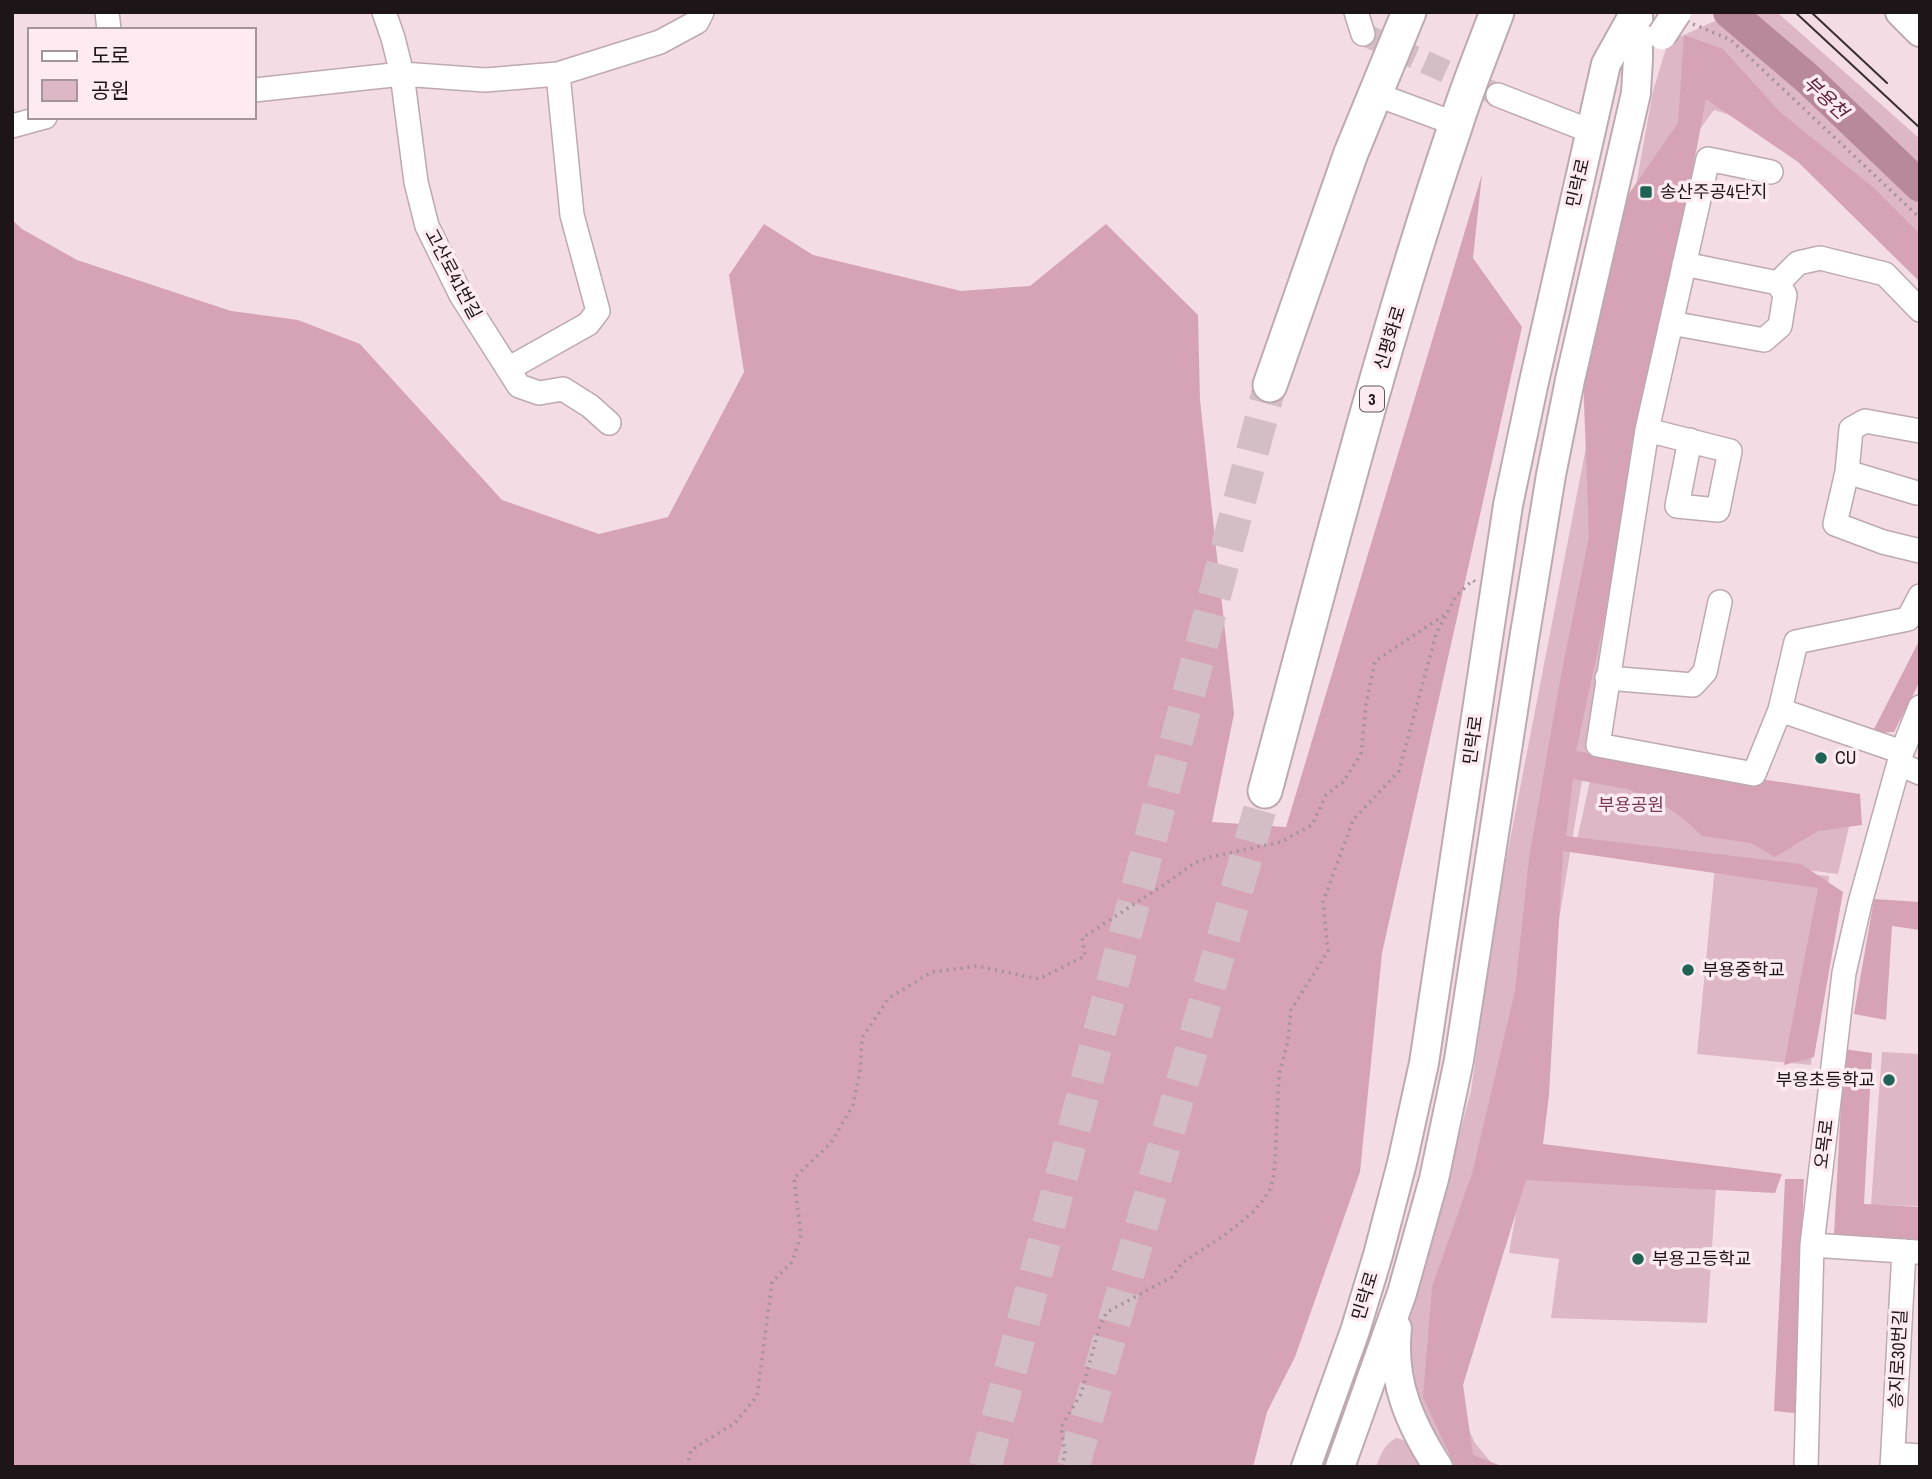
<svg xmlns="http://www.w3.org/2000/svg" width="1932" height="1479" viewBox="0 0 1932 1479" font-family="'Archivo Narrow','Noto Sans KR',sans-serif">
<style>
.green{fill:#ddb7c5}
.forest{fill:#d5a3b5}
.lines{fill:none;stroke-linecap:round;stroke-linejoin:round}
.river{stroke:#b8899a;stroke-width:32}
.minor-tunnel{stroke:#d3bec5;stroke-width:23;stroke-dasharray:23 11;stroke-linecap:butt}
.highway-tunnel{stroke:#d3bec5;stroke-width:33;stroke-dasharray:33 17;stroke-linecap:butt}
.minor-casing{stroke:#bea9b0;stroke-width:26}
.major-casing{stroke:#bea9b0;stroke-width:32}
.highway-casing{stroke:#bea9b0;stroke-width:37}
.path{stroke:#a49298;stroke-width:3.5;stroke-dasharray:2 5;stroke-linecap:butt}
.minor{stroke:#fff;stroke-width:23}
.major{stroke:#fff;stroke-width:28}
.highway{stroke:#fff;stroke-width:33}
.tram{stroke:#392f33;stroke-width:2}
.major-bridge-casing{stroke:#bea9b0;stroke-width:32;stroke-linecap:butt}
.major-bridge{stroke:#fff;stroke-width:28}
.poi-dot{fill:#1f6354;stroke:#fdebf1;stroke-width:2.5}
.labels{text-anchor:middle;stroke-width:7;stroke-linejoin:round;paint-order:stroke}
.shield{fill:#fdebf1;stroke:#605559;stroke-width:2}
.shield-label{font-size:16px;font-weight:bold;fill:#1d1518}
.street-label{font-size:18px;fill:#1d1518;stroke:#fdebf1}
.poi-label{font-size:18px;fill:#1d1518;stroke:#fdebf1;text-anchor:start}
.park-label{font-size:18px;fill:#783953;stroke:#fdebf1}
.water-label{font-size:19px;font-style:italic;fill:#5b1f3a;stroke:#fdebf1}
</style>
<rect width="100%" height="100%" fill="#f3dce4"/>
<!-- green -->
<path class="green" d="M 1735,12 L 1777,12 L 1920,139 L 1920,261 L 1749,121 L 1714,110 L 1697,133 L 1606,635 L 1523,1138 L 1448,1384 L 1475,1443 L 1495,1467 L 1466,1467 L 1440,1444 L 1421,1416 L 1404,1361 L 1411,1314 L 1471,1091 L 1498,902 L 1625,246 L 1653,91 L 1668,42 Z
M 1595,758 L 1856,797 L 1838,874 L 1577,840 Z
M 1715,866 L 1829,876 L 1811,1065 L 1697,1054 Z
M 1882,1052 L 1920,1054 L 1920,1206 L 1871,1205 Z
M 1526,1156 L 1717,1173 L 1707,1323 L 1551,1318 L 1559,1259 L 1509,1253 Z
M 1396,1438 C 1414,1441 1429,1456 1443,1467 L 1376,1467 C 1381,1454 1384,1445 1396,1438 Z"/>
<!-- forest -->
<path class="forest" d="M 1684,35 L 1723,49 L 1780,112 L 1874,188 L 1920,234 L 1920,282 L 1798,162 L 1706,99 L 1627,515 L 1576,751 L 1860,794 L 1862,825 L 1818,831 L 1775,857 L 1751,843 L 1702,836 L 1685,820 L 1660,802 L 1627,789 L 1573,779 L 1566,836 L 1801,864 L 1843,892 L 1814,1057 L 1784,1065 L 1818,888 L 1563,851 L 1549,1095 L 1543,1144 L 1782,1174 L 1775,1193 L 1526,1180 L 1463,1385 L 1473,1455 L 1504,1467 L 1455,1467 L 1423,1397 L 1432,1287 L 1472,1174 L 1515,991 L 1529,858 L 1561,675 L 1589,537 L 1583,375 L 1617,211 L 1678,123 Z
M 1482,174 L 1473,258 L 1522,327 L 1382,953 L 1360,1172 L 1295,1357 L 1267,1412 L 1253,1467 L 12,1467 L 12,220 L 22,229 L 77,260 L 231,311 L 298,320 L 360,344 L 502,500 L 599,534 L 668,517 L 744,372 L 729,275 L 764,224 L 813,255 L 961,291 L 1030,286 L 1106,224 L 1198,315 L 1200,400 L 1234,714 L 1212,822 L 1286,827 Z
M 1920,639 L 1920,681 L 1894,732 L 1872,733 Z
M 1874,899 L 1920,902 L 1920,930 L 1892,926 L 1886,1020 L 1854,1014 Z
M 1844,1049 L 1872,1053 L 1864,1204 L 1920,1207 L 1920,1240 L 1834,1235 Z
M 1785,1179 L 1804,1179 L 1795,1413 L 1774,1411 Z"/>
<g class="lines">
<!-- river -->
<path class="river" d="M 1729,12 L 1807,78 L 1920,186"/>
<!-- minor-tunnel -->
<path class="minor-tunnel" d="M 1363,34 L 1498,95"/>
<!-- highway-tunnel -->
<path class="highway-tunnel" d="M 985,1467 L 1270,385
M 1073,1467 L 1265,791"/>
<!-- minor casing -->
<g class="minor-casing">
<path id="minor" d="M 107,12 L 109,30
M 384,12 L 393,38 L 402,74 L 416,182 L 427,226 L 461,295 L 519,386 L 539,393 L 563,389 L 590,406 L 609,423
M 1356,12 L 1363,34
M 558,74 L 660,42 L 697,22 L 702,12
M 254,90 L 402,74 L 485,80 L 558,74 L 572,215 L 598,311 L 588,324 L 508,369
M 1375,94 L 1456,124
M 1498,95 L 1590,131
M 12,126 L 45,117
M 1684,264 L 1778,283 L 1798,263 L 1820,258 L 1885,274 L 1920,310
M 1671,323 L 1764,340 L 1780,326 L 1785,295 L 1778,283
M 1647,430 L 1708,159 L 1771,172
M 1920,431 L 1865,421 L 1851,429 L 1847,472 L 1835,524 L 1883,542 L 1920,551
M 1690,440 L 1677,506 L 1718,510 L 1730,451 L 1647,430 L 1598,745 L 1754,774 L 1780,710 L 1902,752
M 1847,472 L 1917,493 L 1920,493
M 1607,678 L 1693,685 L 1705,672 L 1720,602
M 1780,710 L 1796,642 L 1908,619 L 1920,596
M 1899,764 L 1920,773
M 1812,1245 L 1917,1252
M 1893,1454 L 1920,1456
M 1806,1467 L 1812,1245 L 1844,973 L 1860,903 L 1902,752 L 1920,707
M 1892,1467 L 1904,1251"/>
</g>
<!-- major casing -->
<g class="major-casing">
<path id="major" d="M 1900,12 L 1920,32
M 1397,1328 C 1391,1381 1410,1424 1438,1467
M 1306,1467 L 1355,1331 L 1378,1255 L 1402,1163 L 1424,1063 L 1508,505 L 1533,386 L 1606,64 L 1635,12
M 1340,1467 L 1402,1293 L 1434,1179 L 1459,1060 L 1523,646 L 1551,475 L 1570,380 L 1636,93 L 1638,59 L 1638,12"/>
</g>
<!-- highway casing -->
<g class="highway-casing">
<path id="highway" d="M 1270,385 L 1351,153 L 1409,12
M 1265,791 C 1325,569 1381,345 1455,127 C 1467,88 1483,50 1497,12"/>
</g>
<!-- path -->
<path class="path" d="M 1693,24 L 1731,40 L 1920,218
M 687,1467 L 691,1450 L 735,1423 L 757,1396 L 772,1282 L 792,1262 L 801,1235 L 794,1178 L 831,1143 L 853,1105 L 860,1071 L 862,1038 L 889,998 L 932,972 L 977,966 L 1039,979 L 1085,956 L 1082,938 L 1165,884 L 1194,863 L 1210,857 L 1281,842 L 1312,825 L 1326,795 L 1343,782 L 1361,754 L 1366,704 L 1375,661 L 1446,614
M 1062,1467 L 1065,1454 L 1061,1427 L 1081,1394 L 1100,1325 L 1107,1312 L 1172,1277 L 1182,1263 L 1226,1234 L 1252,1213 L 1264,1199 L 1270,1189 L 1273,1179 L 1275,1163 L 1279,1075 L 1288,1041 L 1291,1010 L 1328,951 L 1323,902 L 1353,820 L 1399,771 L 1436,634 L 1456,596 L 1473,580 L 1475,582"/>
<!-- minor -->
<use href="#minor" class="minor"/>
<!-- major -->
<use href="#major" class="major"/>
<!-- highway -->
<use href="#highway" class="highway"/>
<!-- tram -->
<path class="tram" d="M 1795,12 L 1920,128
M 1811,12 L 1887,83"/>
<!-- major-bridge casing -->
<g class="major-bridge-casing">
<path id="major-bridge" d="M 1662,35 L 1677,12"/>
</g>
<!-- major-bridge -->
<use href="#major-bridge" class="major-bridge"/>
</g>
<!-- markers -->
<g class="poi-dot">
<rect x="1639" y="185" width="14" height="14" rx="3.5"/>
<circle cx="1821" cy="758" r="7"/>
<circle cx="1688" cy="970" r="7"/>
<circle cx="1889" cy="1080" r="7"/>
<circle cx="1638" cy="1259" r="7"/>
</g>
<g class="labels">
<!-- shield labels -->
<rect class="shield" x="1360" y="386.5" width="24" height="25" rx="5"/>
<g class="shield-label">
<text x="1372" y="405">3</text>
</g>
<!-- street labels -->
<g class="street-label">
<text transform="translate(1578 183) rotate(-77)" y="6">민락로</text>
<text transform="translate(453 274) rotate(62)" y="6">고산로41번길</text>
<text transform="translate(1390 338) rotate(-73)" y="6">신평화로</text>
<text transform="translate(1473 740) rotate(-82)" y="6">민락로</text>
<text transform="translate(1824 1144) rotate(-83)" y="6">오목로</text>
<text transform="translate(1365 1296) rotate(-73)" y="6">민락로</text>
<text transform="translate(1898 1359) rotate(-87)" y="6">승지로30번길</text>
</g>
<!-- poi labels -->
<g class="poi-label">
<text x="1660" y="198">송산주공4단지</text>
<text x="1835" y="764">CU</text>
<text x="1702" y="976">부용중학교</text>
<text x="1875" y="1086" text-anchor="end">부용초등학교</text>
<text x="1652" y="1265">부용고등학교</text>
</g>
<!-- park labels -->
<g class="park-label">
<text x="1631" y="811">부용공원</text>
</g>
<!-- water labels -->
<g class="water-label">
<text transform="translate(1826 97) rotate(43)" y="7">부용천</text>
</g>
</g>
<!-- border -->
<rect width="1932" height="1479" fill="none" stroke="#1d1518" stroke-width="28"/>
<!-- legend -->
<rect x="28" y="28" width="228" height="91" fill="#fdebf1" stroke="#a3959a" stroke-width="2"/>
<rect x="42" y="51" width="35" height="10" fill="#ffffff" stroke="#a3959a" stroke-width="2"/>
<text x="91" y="63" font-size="21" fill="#1d1518">도로</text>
<rect x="42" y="80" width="35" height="21" fill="#ddb7c5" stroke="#a3959a" stroke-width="2"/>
<text x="91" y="98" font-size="21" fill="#1d1518">공원</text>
</svg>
